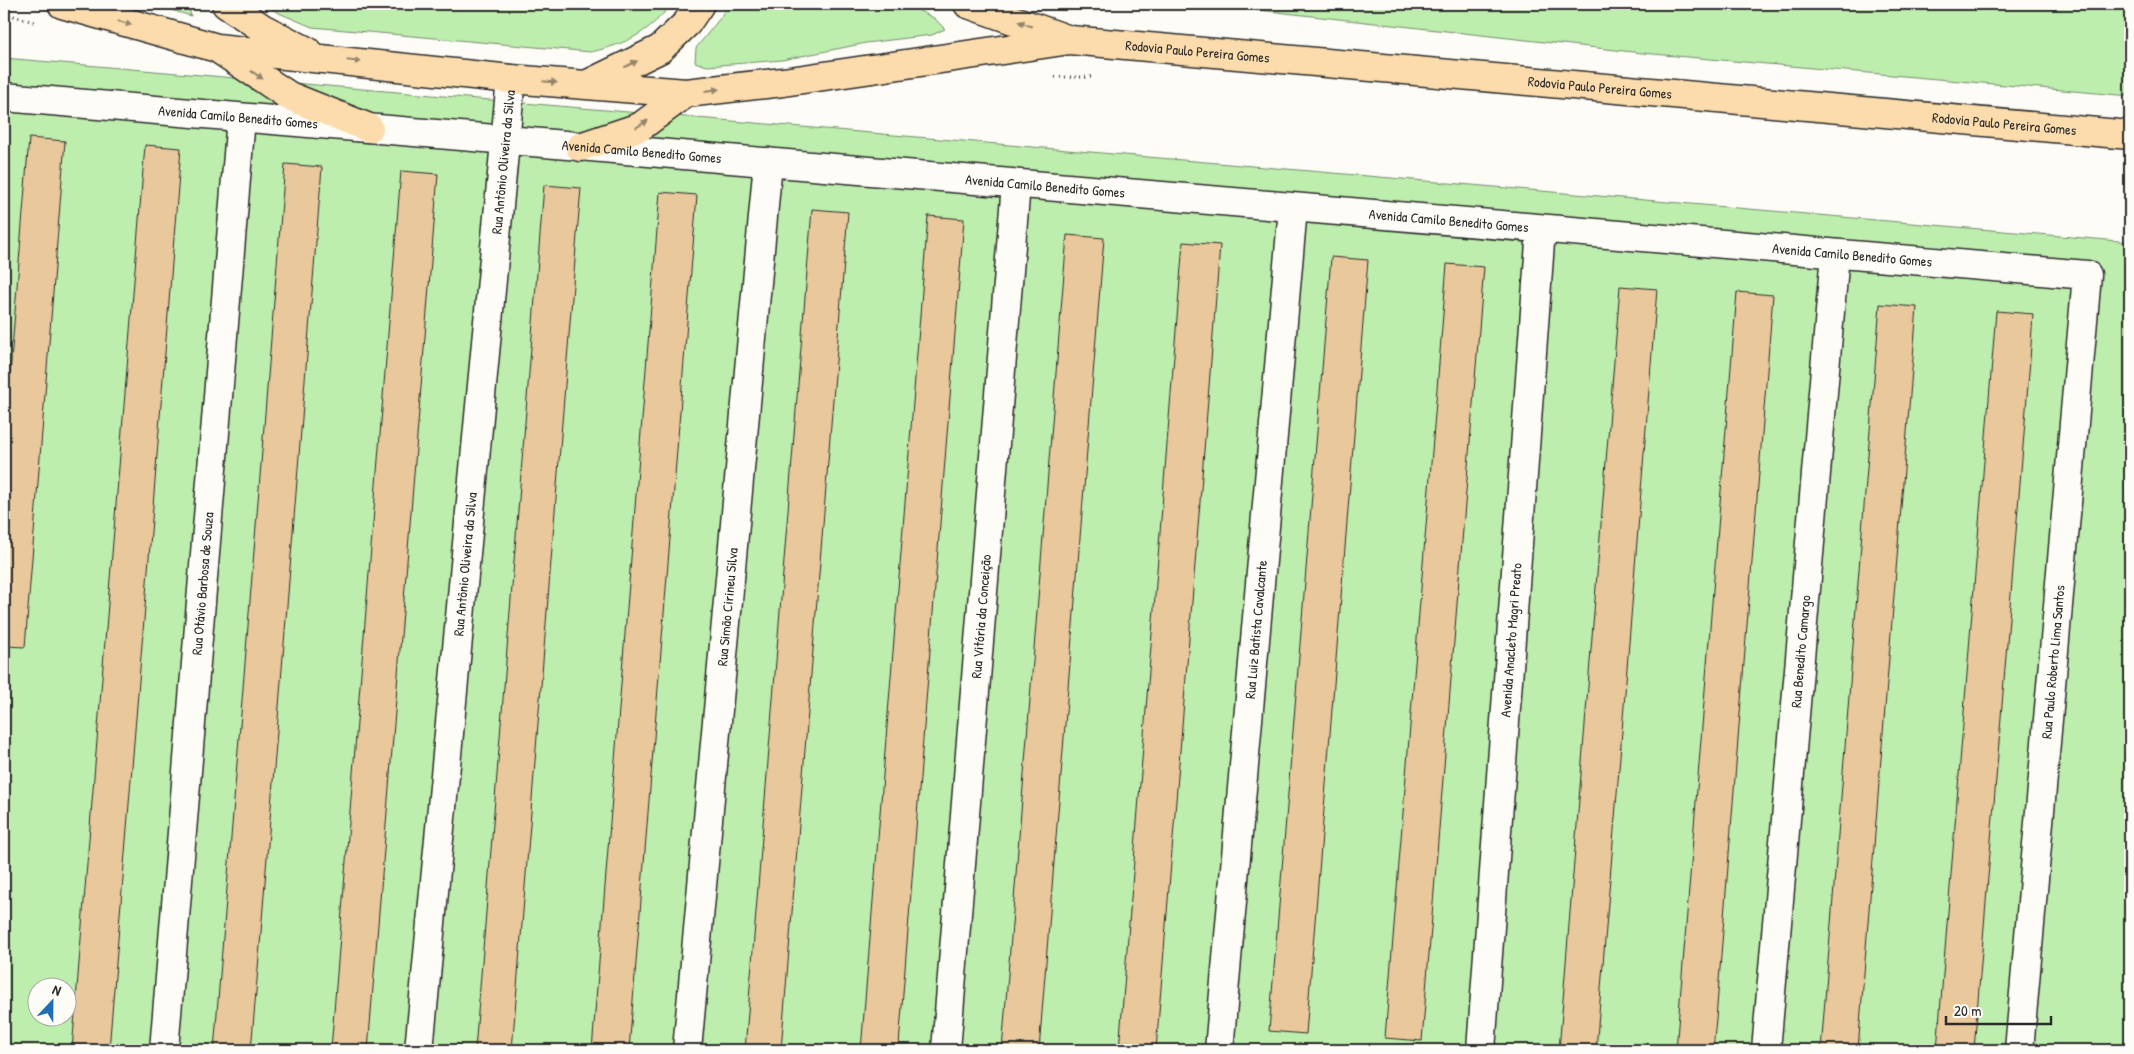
<svg xmlns="http://www.w3.org/2000/svg" width="2134" height="1054" viewBox="0 0 2134 1054" font-family="'Patrick Hand',sans-serif">
<style>
.green{fill:#beeead;stroke:#748c6c;fill-rule:evenodd}
.building{fill:#e9c89b;stroke:#2b2b2b}
.lines{fill:none;stroke-linecap:round;stroke-linejoin:round}
.street-casing{stroke:#2b2b2b;stroke-width:31}
.primary-casing{stroke:#2b2b2b;stroke-width:31}
.path{stroke:#2b2b2b;stroke-width:3;stroke-dasharray:1 4;stroke-linecap:butt}
.street{stroke:#fdfcf7;stroke-width:28}
.primary{stroke:#fcdcac;stroke-width:28}
.oneway{fill:#94846c}
.labels{text-anchor:middle;stroke-width:5;stroke-linejoin:round;paint-order:stroke}
.street-label{font-size:14px;fill:#2b2b2b;stroke:#fdfcf7}
</style>
<rect width="100%" height="100%" fill="#fdfcf7"/>
<filter id="ink" filterUnits="userSpaceOnUse"><feTurbulence type="fractalNoise" baseFrequency=".02" numOctaves="2"/><feDisplacementMap in="SourceGraphic" scale="10" xChannelSelector="R" yChannelSelector="G"/><feConvolveMatrix kernelMatrix="1 2 1 2 8 2 1 2 1" color-interpolation-filters="sRGB"/></filter>
<g filter="url(#ink)">
<!-- green -->
<path class="green" d="M 151,4 L 188,4 L 191,16 Z
M 264,4 L 672,4 C 646,34 629,43 591,52 L 312,27 L 279,13 Z
M 727,4 L 905,4 L 934,18 L 945,29 L 932,35 L 866,43 L 782,60 L 707,66 L 695,62 L 696,48 L 721,17 Z
M 1205,4 L 2130,4 L 2130,96 L 1642,53 Z
M 4,58 L 2130,242 L 2130,1050 L 4,1050 ZM 38,986 L 68,986 L 68,1016 L 38,1016 Z"/>
<!-- building -->
<path class="building" d="M 29,138 L 65,141 L 25,647 L 4,646 L 4,448 Z
M 145,145 L 181,148 L 149,558 L 109,1050 L 72,1050 Z
M 285,164 L 322,167 L 260,945 L 251,1050 L 214,1050 Z
M 401,171 L 438,174 L 368,1050 L 351,1050 L 331,1049 Z
M 544,185 L 581,188 L 577,235 L 512,1050 L 475,1050 Z
M 660,192 L 697,195 L 673,501 L 629,1050 L 592,1050 Z
M 812,209 L 848,212 L 781,1050 L 745,1050 Z
M 928,216 L 964,219 L 948,422 L 899,1045 L 898,1050 L 861,1050 Z
M 1067,235 L 1104,238 L 1039,1050 L 1002,1050 Z
M 1183,242 L 1220,245 L 1200,502 L 1156,1050 L 1119,1050 Z
M 1331,257 L 1368,260 L 1306,1034 L 1269,1031 Z
M 1447,264 L 1484,267 L 1422,1041 L 1385,1038 Z
M 1620,286 L 1657,289 L 1619,769 L 1596,1050 L 1559,1050 Z
M 1737,292 L 1773,295 L 1716,1019 L 1713,1050 L 1676,1050 Z
M 1880,304 L 1917,307 L 1876,821 L 1858,1050 L 1821,1050 Z
M 1996,311 L 2033,314 L 2030,360 L 1974,1050 L 1937,1050 Z"/>
<g class="lines">
<!-- street casing -->
<g class="street-casing">
<g id="street">
<path id="s1" d="M 4,97 L 2087,275 L 2019,1050"/>
<path id="s2" d="M 164,1050 L 241,118"/>
<path id="s3" d="M 419,1050 L 511,79"/>
<path id="s4" d="M 687,1050 L 768,162"/>
<path id="s5" d="M 946,1050 L 1016,184"/>
<path id="s6" d="M 1219,1050 L 1293,208"/>
<path id="s7" d="M 1481,1050 L 1541,229"/>
<path id="s8" d="M 1766,1050 L 1835,254"/>
</g>
</g>
<!-- primary casing -->
<g class="primary-casing">
<g id="primary">
<path id="s9" d="M 62,4 L 217,48 L 511,79 L 686,93 L 783,82 L 1070,40 L 2130,135"/>
<path d="M 226,4 L 262,28 L 307,51"/>
<path d="M 968,4 L 1067,39"/>
<path d="M 220,50 L 289,96 L 369,128"/>
<path d="M 588,84 L 660,49 L 687,23 L 700,4"/>
<path d="M 580,147 L 640,127 L 686,93"/>
</g>
</g>
<!-- path -->
<path class="path" d="M 4,13 L 37,23
M 1055,77 L 1094,77"/>
<!-- street -->
<use href="#street" class="street"/>
<!-- primary -->
<use href="#primary" class="primary"/>
</g>
<!-- one-way arrows -->
<defs><path id="oneway-solid" d="M-6-.8H1V-3.2L6.5 0L1 3.2V.8H-6Z" transform="scale(1.25)"/></defs>
<g class="oneway">
<use href="#oneway-solid" transform="translate(125 23) rotate(15)"/>
<use href="#oneway-solid" transform="translate(1025 24) rotate(-160)"/>
<use href="#oneway-solid" transform="translate(354 61) rotate(6)"/>
<use href="#oneway-solid" transform="translate(631 64) rotate(-26)"/>
<use href="#oneway-solid" transform="translate(257 75) rotate(34)"/>
<use href="#oneway-solid" transform="translate(550 82) rotate(5)"/>
<use href="#oneway-solid" transform="translate(712 90) rotate(-7)"/>
<use href="#oneway-solid" transform="translate(642 124) rotate(-31)"/>
</g>
</g>
<g class="labels">
<!-- street labels -->
<g class="street-label">
<text dy="5" stroke="none"><textPath href="#s9" startOffset="1148">Rodovia Paulo Pereira Gomes</textPath></text>
<text dy="5" stroke="none"><textPath href="#s9" startOffset="1552">Rodovia Paulo Pereira Gomes</textPath></text>
<text dy="5" stroke="none"><textPath href="#s1" startOffset="235">Avenida Camilo Benedito Gomes</textPath></text>
<text dy="5" stroke="none"><textPath href="#s9" startOffset="1958">Rodovia Paulo Pereira Gomes</textPath></text>
<text dy="5" stroke="none"><textPath href="#s1" startOffset="640">Avenida Camilo Benedito Gomes</textPath></text>
<text dy="5" stroke="none"><textPath href="#s3" startOffset="892">Rua Antônio Oliveira da Silva</textPath></text>
<text dy="5" stroke="none"><textPath href="#s1" startOffset="1045">Avenida Camilo Benedito Gomes</textPath></text>
<text dy="5" stroke="none"><textPath href="#s1" startOffset="1450">Avenida Camilo Benedito Gomes</textPath></text>
<text dy="5" stroke="none"><textPath href="#s1" startOffset="1855">Avenida Camilo Benedito Gomes</textPath></text>
<text dy="5" stroke="none"><textPath href="#s3" startOffset="488">Rua Antônio Oliveira da Silva</textPath></text>
<text dy="5" stroke="none"><textPath href="#s2" startOffset="468">Rua Otávio Barbosa de Souza</textPath></text>
<text dy="5" stroke="none"><textPath href="#s4" startOffset="445">Rua Simão Cirineu Silva</textPath></text>
<text dy="5" stroke="none"><textPath href="#s5" startOffset="435">Rua Vitória da Conceição</textPath></text>
<text dy="5" stroke="none"><textPath href="#s6" startOffset="422">Rua Luiz Batista Cavalcante</textPath></text>
<text dy="5" stroke="none"><textPath href="#s7" startOffset="411">Avenida Anacleto Magri Preato</textPath></text>
<text dy="5" stroke="none"><textPath href="#s8" startOffset="400">Rua Benedito Camargo</textPath></text>
<text transform="translate(2053 662) rotate(-85)" y="5">Rua Paulo Roberto Lima Santos</text>
</g>
</g>
<!-- margin -->
<rect width="2134" height="1054" fill="none" stroke="#fdfcf7" stroke-width="20"/>
<rect x="10" y="10" width="2114" height="1034" fill="none" stroke="#2b2b2b" stroke-width="2" filter="url(#ink)"/>
<!-- north arrow -->
<g transform="translate(52 1002) rotate(22)"><circle r="24" fill="#fdfcf7" stroke="#a9a8a5"/>
<path d="M0-4L9 19L0 12L-9 19Z" fill="#1f6fb2"/>
<text y="-8" font-size="14" font-weight="bold" text-anchor="middle" fill="#2b2b2b">N</text>
</g>
<!-- scale -->
<path d="M1946 1016v8h105v-8" fill="none" stroke="#2b2b2b" stroke-width="2.5"/>
<text x="1954" y="1016" font-size="15" fill="#2b2b2b" stroke="#fdfcf7" stroke-width="4" paint-order="stroke">20 m</text>
</svg>
